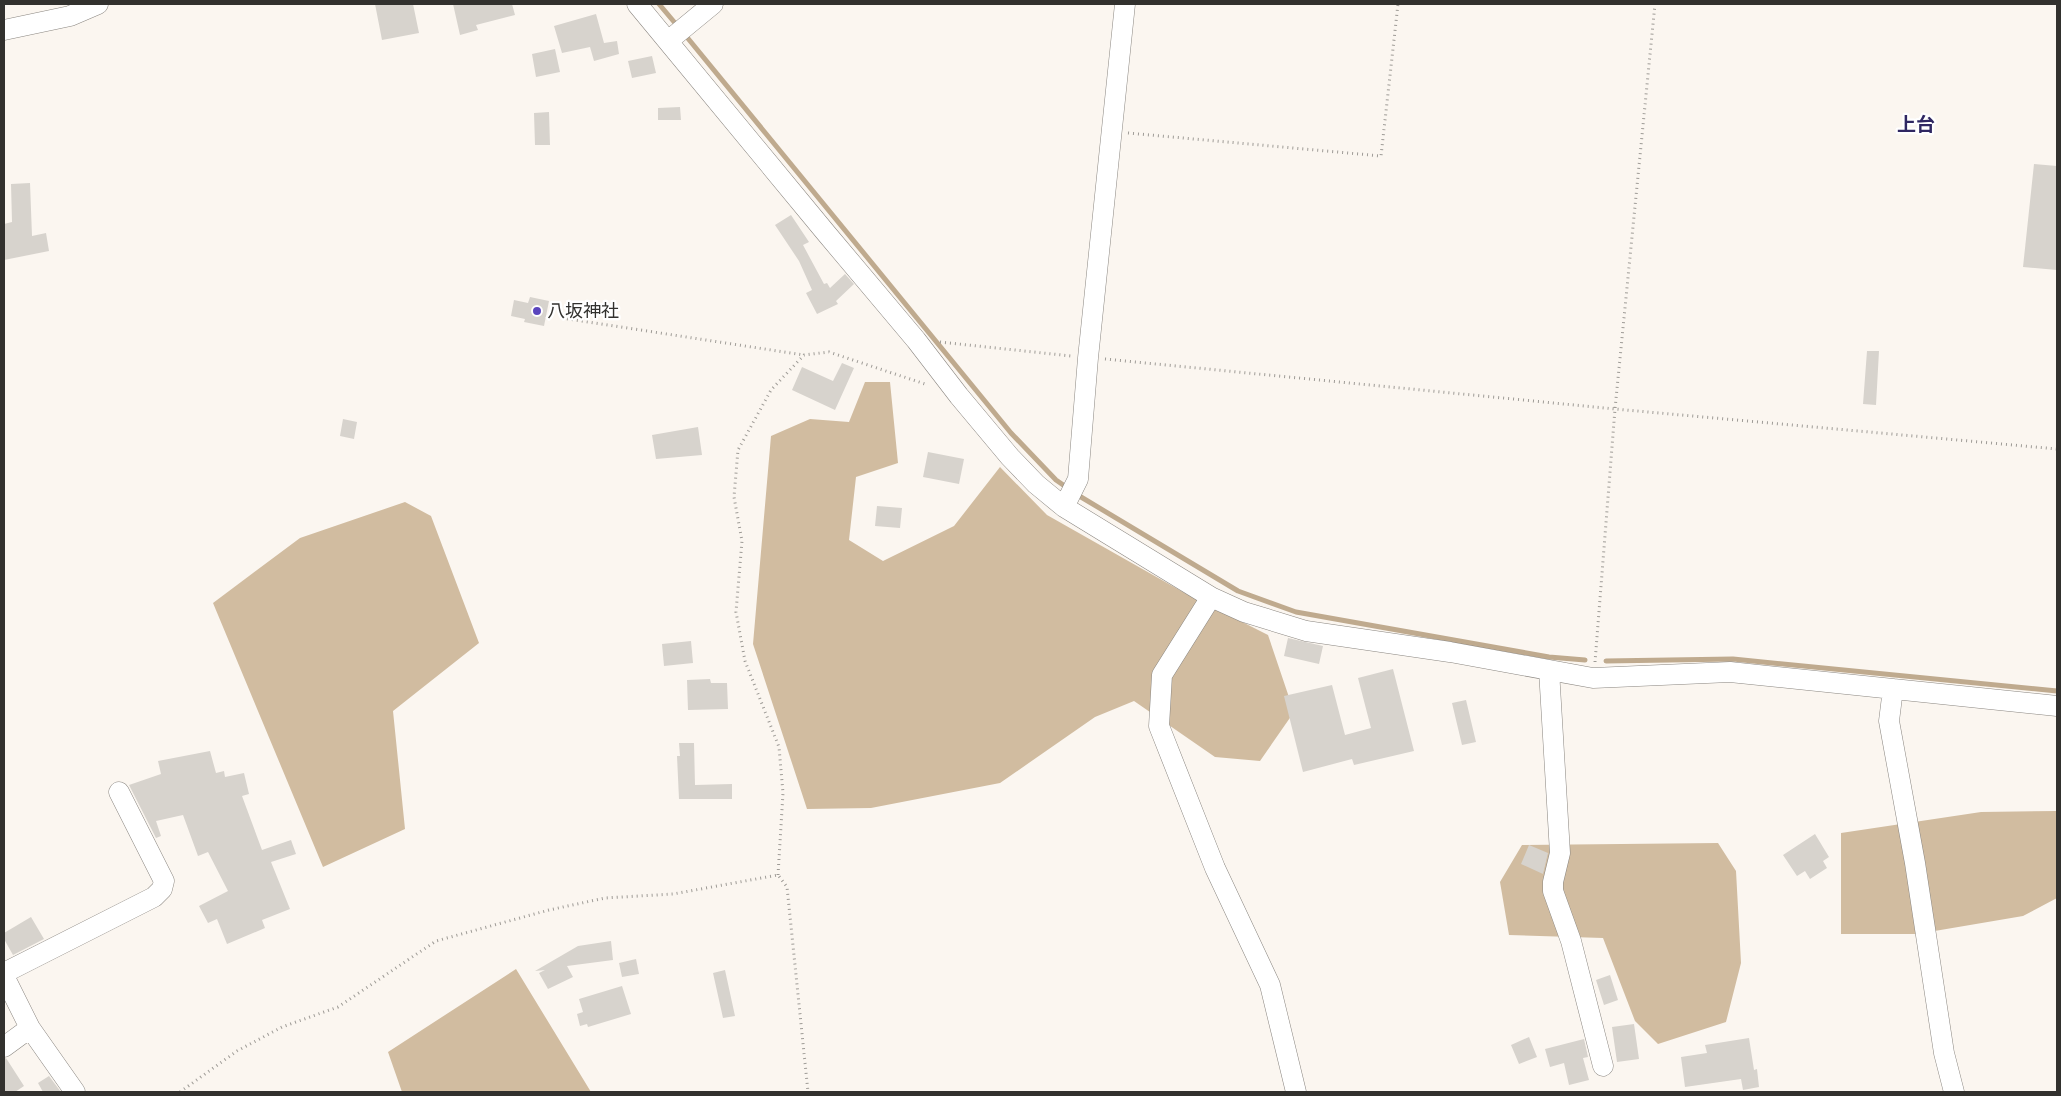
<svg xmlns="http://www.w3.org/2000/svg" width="2061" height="1096" viewBox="0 0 2061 1096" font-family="'Alegreya Sans','Noto Sans JP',sans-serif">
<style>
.forest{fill:#d1bca0}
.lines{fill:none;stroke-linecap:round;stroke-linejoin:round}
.stream{stroke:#bfaa8e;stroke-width:5}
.building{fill:#d7d3cd}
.minor-casing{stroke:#8a8680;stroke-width:21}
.path{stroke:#9e9b96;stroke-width:3;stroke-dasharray:1 4;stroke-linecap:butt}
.minor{stroke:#fff;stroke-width:20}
.poi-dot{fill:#5a45bd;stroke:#fff;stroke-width:2}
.labels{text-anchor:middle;stroke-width:4.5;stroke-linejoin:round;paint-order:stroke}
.poi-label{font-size:18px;fill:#32312e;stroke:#fff;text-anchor:start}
.neighbourhood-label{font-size:19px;font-weight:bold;fill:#2f2762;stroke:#fff}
</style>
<rect width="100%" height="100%" fill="#fbf6f0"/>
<!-- forest -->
<path class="forest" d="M 865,382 L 890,382 L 898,463 L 856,477 L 849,540 L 883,561 L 954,526 L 1000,467 L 1047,515 L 1183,592 L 1268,635 L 1294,712 L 1260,761 L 1215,757 L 1134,701 L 1095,717 L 1000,783 L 871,808 L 807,809 L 753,644 L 771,436 L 810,419 L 849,422 Z
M 405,502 L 431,516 L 479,643 L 393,711 L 405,829 L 323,867 L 213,603 L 300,538 Z
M 2057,811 L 2057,898 L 2023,916 L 1917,934 L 1841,934 L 1841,833 L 1981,812 Z
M 1718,843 L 1736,871 L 1741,963 L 1726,1022 L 1658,1044 L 1635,1021 L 1603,938 L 1509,935 L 1500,882 L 1522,845 Z
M 516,969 L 591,1092 L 402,1092 L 388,1052 Z"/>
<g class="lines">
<!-- stream -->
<path class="stream" d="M 659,4 L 675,23
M 686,36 L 1011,433 L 1056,480 L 1069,489
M 1076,494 L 1238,591 L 1296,612 L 1549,657 L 1585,660
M 1606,661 L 1733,659 L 2057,691"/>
</g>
<!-- building -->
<path class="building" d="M 375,4 L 413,4 L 419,33 L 382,40 Z
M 453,4 L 512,4 L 515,15 L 476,25 L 478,30 L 460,35 Z
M 596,14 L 604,43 L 617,41 L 619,54 L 594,61 L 590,47 L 562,53 L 554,26 Z
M 555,49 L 560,72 L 536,77 L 532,54 Z
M 652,56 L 656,73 L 632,78 L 628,61 Z
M 680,107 L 681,120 L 658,120 L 658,108 Z
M 549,112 L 550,145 L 535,145 L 534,113 Z
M 2034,164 L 2057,166 L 2057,270 L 2023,267 Z
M 30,183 L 32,236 L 46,233 L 49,251 L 4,260 L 4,224 L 12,222 L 11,184 Z
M 791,215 L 809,242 L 803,245 L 824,284 L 827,283 L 830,288 L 845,274 L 854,284 L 836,301 L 838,304 L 817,314 L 806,293 L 812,290 L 799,261 L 775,225 Z
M 530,297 L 549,301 L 544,326 L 524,322 L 525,319 L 511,316 L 514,300 L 528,303 Z
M 1867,351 L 1879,351 L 1876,405 L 1863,404 Z
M 842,363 L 854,368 L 835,410 L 792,390 L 802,367 L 833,381 Z
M 343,419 L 357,422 L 354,439 L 340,436 Z
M 698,427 L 702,455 L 656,459 L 652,435 Z
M 928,452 L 964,459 L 959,484 L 923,477 Z
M 877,506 L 902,508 L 900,528 L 875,526 Z
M 1288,638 L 1323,646 L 1319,664 L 1284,656 Z
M 691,641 L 693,663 L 664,666 L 662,644 Z
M 1393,669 L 1414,751 L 1354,765 L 1352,759 L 1303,772 L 1284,696 L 1332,685 L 1345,735 L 1371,728 L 1358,678 Z
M 710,679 L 711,683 L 727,683 L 728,709 L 688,710 L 687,680 Z
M 1466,700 L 1476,742 L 1462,745 L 1452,703 Z
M 679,743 L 694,743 L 695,785 L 732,784 L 732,799 L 679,799 L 677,756 L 680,756 Z
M 210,751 L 216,773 L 224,771 L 225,777 L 244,773 L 249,794 L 242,796 L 262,850 L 291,840 L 296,854 L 271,862 L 290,909 L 262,920 L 265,928 L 227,944 L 217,919 L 208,923 L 199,906 L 228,891 L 208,852 L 198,856 L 183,815 L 156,821 L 161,836 L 156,838 L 129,785 L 161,774 L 158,761 Z
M 1815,834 L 1829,857 L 1823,861 L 1827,868 L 1810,879 L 1805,871 L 1797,876 L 1783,855 Z
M 1529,845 L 1548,853 L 1543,874 L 1521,864 Z
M 31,917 L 44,939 L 13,955 L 4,939 L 4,933 Z
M 611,941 L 613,960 L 567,966 L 573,977 L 548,989 L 539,973 L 545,970 L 535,971 L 578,946 Z
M 636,959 L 639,974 L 622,977 L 619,963 Z
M 725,970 L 735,1016 L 723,1018 L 713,973 Z
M 1610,975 L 1618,1000 L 1604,1005 L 1596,980 Z
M 622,986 L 631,1014 L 588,1027 L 587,1024 L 580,1026 L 577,1014 L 583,1012 L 579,999 Z
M 1634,1024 L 1639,1059 L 1617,1062 L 1612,1027 Z
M 1529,1037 L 1537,1057 L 1519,1064 L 1511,1045 Z
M 1749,1038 L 1754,1070 L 1757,1069 L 1759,1087 L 1743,1090 L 1741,1079 L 1685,1087 L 1681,1057 L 1707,1053 L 1705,1045 Z
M 1584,1039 L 1588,1057 L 1583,1058 L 1589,1080 L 1569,1085 L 1564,1063 L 1550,1067 L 1545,1049 Z
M 6,1058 L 24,1086 L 15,1092 L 4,1092 L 4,1059 Z
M 49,1076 L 61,1092 L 43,1092 L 38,1083 Z"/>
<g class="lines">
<!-- minor casing -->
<g class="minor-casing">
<path id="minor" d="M 637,4 L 826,233 L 916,340 L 959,396 L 1010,457 L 1036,484 L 1064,507 L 1211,597 L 1244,612 L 1306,631 L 1450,652 L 1593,678 L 1730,672 L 2057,706
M 4,30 L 70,16 L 98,4
M 668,41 L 713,4
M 1064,507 L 1078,479 L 1088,358 L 1125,4
M 1211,597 L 1162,675 L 1159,726 L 1215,868 L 1270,985 L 1296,1092
M 1549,670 L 1560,853 L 1553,882 L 1553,891 L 1571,941 L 1603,1066
M 1893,689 L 1889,721 L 1915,863 L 1944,1053 L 1954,1092
M 4,973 L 154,897 L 162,889 L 164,881 L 119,792
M 4,976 L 30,1028 L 75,1092
M 4,1047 L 30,1028"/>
</g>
<!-- path -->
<path class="path" d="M 1128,133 L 1381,156 L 1398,4
M 562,318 L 804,355
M 940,342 L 1071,356
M 1105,359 L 1615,409 L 2057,449
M 1595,662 L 1615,409 L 1655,4
M 778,875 L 783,793 L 779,747 L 745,661 L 736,612 L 742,541 L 734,497 L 738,450 L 771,390 L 804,355 L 829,352 L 928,385
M 180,1092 L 237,1051 L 282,1027 L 338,1007 L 436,941 L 549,910 L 605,898 L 673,894 L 778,875 L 787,887 L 808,1092"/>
<!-- minor -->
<use href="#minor" class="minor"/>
</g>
<!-- markers -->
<circle class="poi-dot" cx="537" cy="311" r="5"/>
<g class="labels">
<!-- poi labels -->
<g class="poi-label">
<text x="547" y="317">八坂神社</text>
</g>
<!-- neighbourhood labels -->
<g class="neighbourhood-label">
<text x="1916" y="131">上台</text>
</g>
</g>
<!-- border -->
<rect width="2061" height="1096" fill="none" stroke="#32312e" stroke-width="10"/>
</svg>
